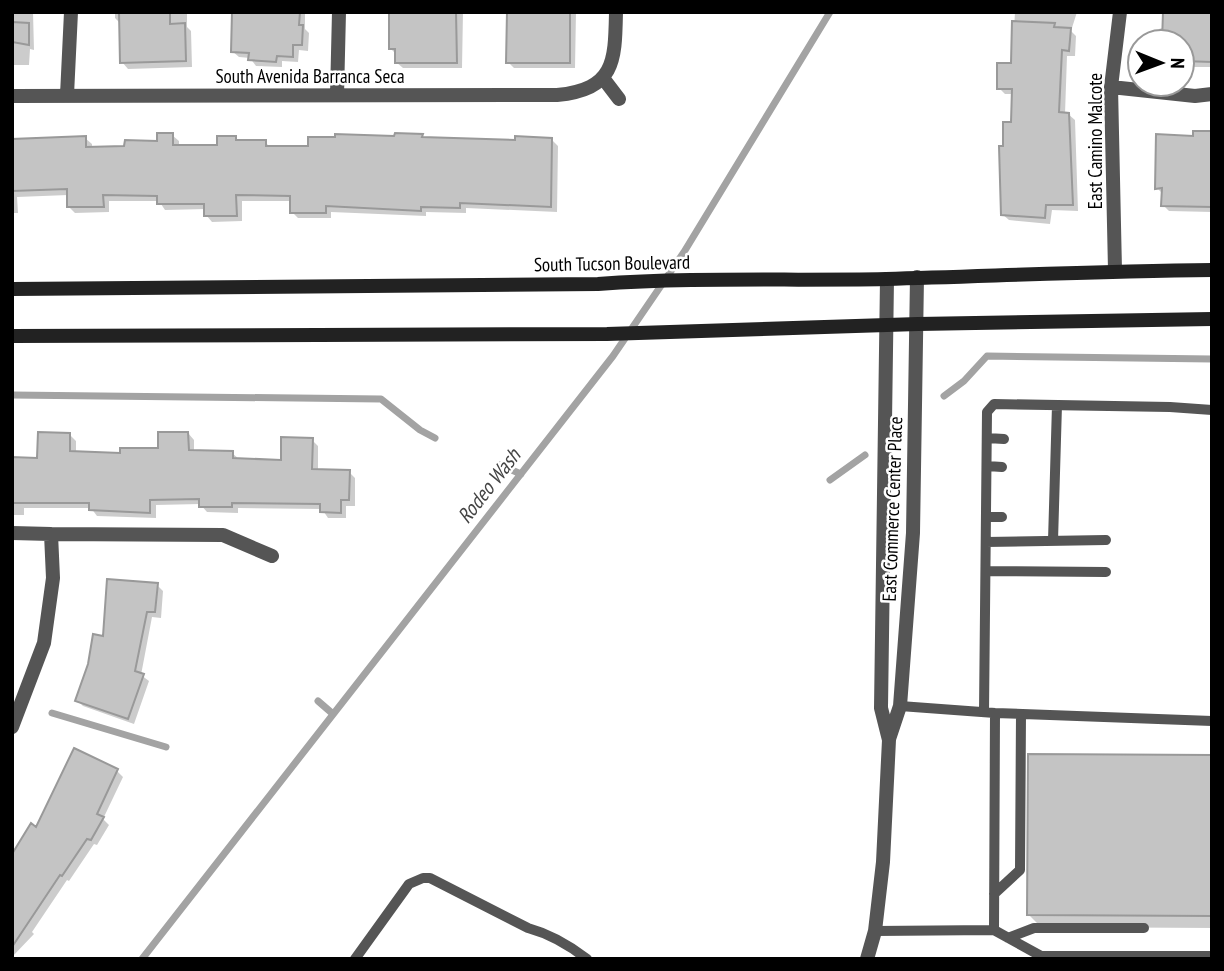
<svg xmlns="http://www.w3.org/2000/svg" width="1224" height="971" viewBox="0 0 1224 971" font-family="'PT Sans Narrow',sans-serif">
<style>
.shadow{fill:#0003}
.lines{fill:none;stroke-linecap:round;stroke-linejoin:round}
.stream{stroke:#a3a3a3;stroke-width:7}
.building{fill:#c4c4c4;stroke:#999;stroke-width:2}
.service{stroke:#555;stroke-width:10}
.minor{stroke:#555;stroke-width:14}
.secondary{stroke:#222;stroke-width:14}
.labels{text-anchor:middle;stroke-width:5;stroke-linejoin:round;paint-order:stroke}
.street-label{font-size:19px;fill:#000;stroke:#fff}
.water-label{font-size:21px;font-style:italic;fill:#444;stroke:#fff}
</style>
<rect width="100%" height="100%" fill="#fff"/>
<!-- shadow -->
<path class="shadow" d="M 12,12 L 33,12 L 34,50 L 30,49 L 29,65 L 12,65 Z
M 115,12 L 187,12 L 187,27 L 191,31 L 192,67 L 128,69 L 122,62 L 121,24 L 115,18 Z
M 230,12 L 305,12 L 305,29 L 309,33 L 308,51 L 299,50 L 298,62 L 282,61 L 282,67 L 256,66 L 250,58 L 239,57 L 232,51 L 234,18 Z
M 391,12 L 463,12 L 462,68 L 403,68 L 396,62 L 396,54 L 391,49 Z
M 504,12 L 576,12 L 575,68 L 514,68 L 508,62 L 509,17 Z
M 1015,12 L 1077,12 L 1071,31 L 1076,36 L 1075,56 L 1067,56 L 1065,114 L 1068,114 L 1075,120 L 1078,211 L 1052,210 L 1050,224 L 1009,220 L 1002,214 L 1005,148 L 1013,124 L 1013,94 L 1005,94 L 999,88 L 1012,65 Z
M 1212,12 L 1212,67 L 1189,67 L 1183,61 L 1182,42 L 1159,42 L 1159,29 Z
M 1212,133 L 1212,212 L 1169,211 L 1163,205 L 1163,194 L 1157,188 L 1195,137 Z
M 172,135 L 179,141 L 179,147 L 219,147 L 235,138 L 239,142 L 265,142 L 271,148 L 310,148 L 422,136 L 425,139 L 517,142 L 552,140 L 558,146 L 557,212 L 466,208 L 466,213 L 426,212 L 426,216 L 331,212 L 331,218 L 298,218 L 292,212 L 292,201 L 242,201 L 242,221 L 212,222 L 206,215 L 206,209 L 165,210 L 159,201 L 109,201 L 109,212 L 75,213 L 69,207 L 68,195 L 17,197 L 18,213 L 12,213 L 12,142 L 85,138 L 92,144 L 92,148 L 126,148 L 159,143 Z
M 188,433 L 194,440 L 194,452 L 232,453 L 239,459 L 283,462 L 312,440 L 318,446 L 318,471 L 349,472 L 355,478 L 355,506 L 346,506 L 346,518 L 328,518 L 322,509 L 238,508 L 238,513 L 207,512 L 200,504 L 156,505 L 156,518 L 97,516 L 91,508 L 24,508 L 24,515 L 12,515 L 12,459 L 39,459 L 70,435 L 76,441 L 76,453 L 121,455 L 160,450 Z
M 157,585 L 163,591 L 161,618 L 152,617 L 141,675 L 149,681 L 134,724 L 83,706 L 77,700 L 89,665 L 105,638 Z
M 75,751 L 117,771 L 123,777 L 103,819 L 109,825 L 97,845 L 94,844 L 69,881 L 67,880 L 32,932 L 34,934 L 12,957 L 12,860 L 37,829 Z
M 1212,756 L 1212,928 L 1041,927 L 1028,914 Z"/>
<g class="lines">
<!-- stream -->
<path class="stream" d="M 12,395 L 381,399 L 420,430 L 435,438
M 944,396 L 964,381 L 987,356 L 1212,359
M 500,465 L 521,474
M 830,480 L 865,455
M 318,701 L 333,714
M 52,713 L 166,747
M 142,959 L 613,356 L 684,252 L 830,12"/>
</g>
<!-- building -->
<path class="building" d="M 119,12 L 170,12 L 170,24 L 185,23 L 186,61 L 120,63 Z
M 232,12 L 300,12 L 299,25 L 303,25 L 302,45 L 293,45 L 293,57 L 277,56 L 276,62 L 248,60 L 249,53 L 231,52 Z
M 389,12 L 456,12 L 457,63 L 395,63 L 395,49 L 389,49 Z
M 507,12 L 570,12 L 570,63 L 506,63 Z
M 1163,12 L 1212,12 L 1212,62 L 1182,61 L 1182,42 L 1162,42 Z
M 1012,21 L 1055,23 L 1054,27 L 1071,28 L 1069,51 L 1062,50 L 1059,112 L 1069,113 L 1073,205 L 1046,205 L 1045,218 L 1001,215 L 999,146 L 1003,146 L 1003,122 L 1011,122 L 1012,89 L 997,89 L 997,63 L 1011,63 Z
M 12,22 L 29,23 L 29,45 L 12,42 Z
M 1193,131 L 1212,131 L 1212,207 L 1161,206 L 1162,188 L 1155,189 L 1156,134 L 1193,136 Z
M 157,133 L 173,133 L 173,145 L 217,145 L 217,136 L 236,136 L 236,140 L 266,140 L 266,146 L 308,146 L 308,137 L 335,137 L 335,134 L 394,136 L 395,133 L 423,134 L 422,137 L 515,140 L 515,136 L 552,138 L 551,207 L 460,203 L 460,208 L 421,207 L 421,211 L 326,206 L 326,213 L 290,213 L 290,196 L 236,195 L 237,216 L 204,216 L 204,204 L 157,204 L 157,196 L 103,195 L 104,207 L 67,207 L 67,189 L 12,191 L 12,139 L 86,136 L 86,147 L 124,146 L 125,140 L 157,141 Z
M 38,432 L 70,433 L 70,451 L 120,453 L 120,448 L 158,448 L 158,432 L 188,432 L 189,450 L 233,451 L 233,458 L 281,460 L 281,437 L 313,438 L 312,469 L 350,470 L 349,500 L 341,500 L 341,513 L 320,512 L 320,504 L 232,503 L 232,507 L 199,507 L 199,499 L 150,500 L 150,513 L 89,510 L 89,503 L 12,503 L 12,457 L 37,458 Z
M 107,579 L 158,583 L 155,612 L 147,612 L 135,671 L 144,674 L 128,719 L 75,701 L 88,664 L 93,634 L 103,636 Z
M 74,748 L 118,769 L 97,814 L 104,817 L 91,840 L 87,839 L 62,876 L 60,875 L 12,947 L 12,854 L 31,823 L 36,827 Z
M 1028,754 L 1212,755 L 1212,916 L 1027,915 Z"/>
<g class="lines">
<!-- service -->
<path class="service" d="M 987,438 L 1004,439
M 987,466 L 1002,467
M 986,517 L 1002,517
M 1053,541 L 1057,405
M 986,542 L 1106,540
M 986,571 L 1106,572
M 900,706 L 995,713 L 1212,721
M 984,712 L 987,412 L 994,404 L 1170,407 L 1212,410
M 994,894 L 1020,870 L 1021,714
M 994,930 L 995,713
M 875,931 L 994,930 L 1041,956 L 1212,956
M 1008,938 L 1034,928 L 1144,928
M 355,959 L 409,884 L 423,878 L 430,878 L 528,928 C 550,934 569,945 587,959"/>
<!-- minor -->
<path class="minor" d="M 603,78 L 619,99
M 1111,87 L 1195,96 L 1212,94
M 67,95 L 71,12
M 337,95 L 339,12
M 12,96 L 557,95 C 615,89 615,62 616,12
M 1115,270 L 1111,87 L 1120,12
M 12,533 L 51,534 L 53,578 L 44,643 L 12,727
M 51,534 L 223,535 L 272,556
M 889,739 L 900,706 L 913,533 L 917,277
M 867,959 L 875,931 L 883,862 L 889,740 L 881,708 L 887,279"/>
<!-- secondary -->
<path class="secondary" d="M 12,289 L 598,284 C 694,277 790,281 886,279 C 995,276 1103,271 1212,270
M 12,336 L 607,334 L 918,324 L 1212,319"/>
</g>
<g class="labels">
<!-- street labels -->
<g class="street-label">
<text x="310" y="83">South Avenida Barranca Seca</text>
<text transform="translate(1095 141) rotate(-90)" y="7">East Camino Malcote</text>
<text transform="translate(612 263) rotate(-1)" y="7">South Tucson Boulevard</text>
<text transform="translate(892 509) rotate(-88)" y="7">East Commerce Center Place</text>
</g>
<!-- water labels -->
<g class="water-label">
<text transform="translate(489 486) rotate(-52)" y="7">Rodeo Wash</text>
</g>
</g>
<!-- border -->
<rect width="1224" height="971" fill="none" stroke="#000000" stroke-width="28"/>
<!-- north arrow -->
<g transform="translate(1161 63) rotate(91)"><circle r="33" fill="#ffffff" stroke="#999999" stroke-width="2"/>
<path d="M0-5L12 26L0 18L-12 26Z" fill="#000000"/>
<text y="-10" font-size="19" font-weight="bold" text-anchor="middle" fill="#000000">N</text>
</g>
</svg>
